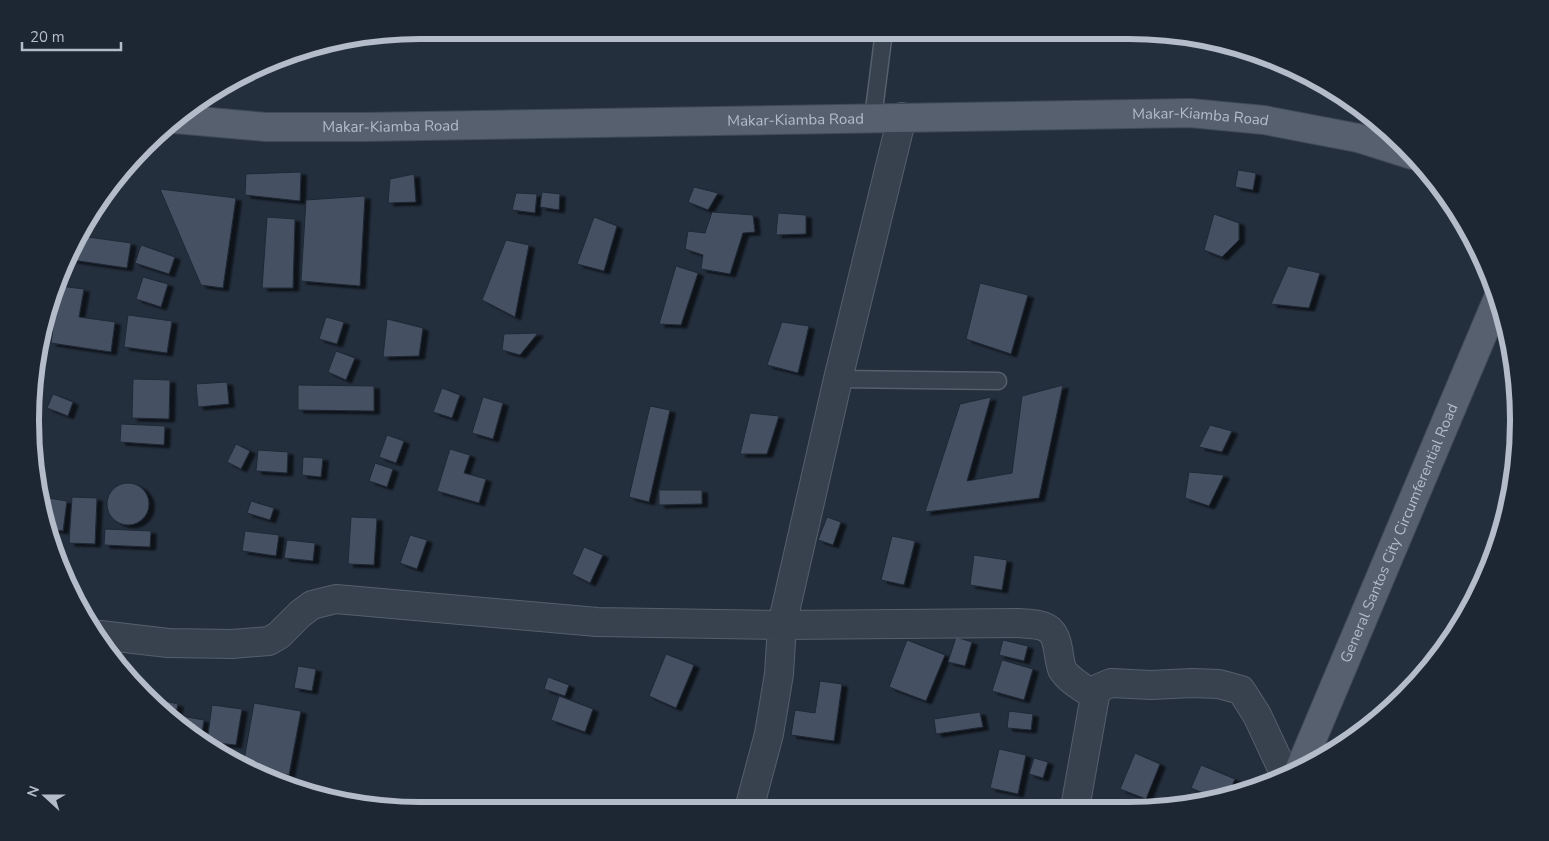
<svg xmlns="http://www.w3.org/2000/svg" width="1549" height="841" viewBox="0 0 1549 841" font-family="'Nunito Sans',sans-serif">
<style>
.building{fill:#455162;stroke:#1f2835;filter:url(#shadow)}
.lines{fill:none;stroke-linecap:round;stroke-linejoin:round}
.service-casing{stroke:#565f6c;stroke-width:19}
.minor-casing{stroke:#565f6c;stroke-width:30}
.primary-casing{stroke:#414a57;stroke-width:30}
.service{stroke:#38414e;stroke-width:16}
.minor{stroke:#38414e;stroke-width:28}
.primary{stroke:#56606e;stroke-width:28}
.labels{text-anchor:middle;stroke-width:4;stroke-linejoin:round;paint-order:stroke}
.street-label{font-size:15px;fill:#b4bcc9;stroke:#1d2633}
.rim{fill:none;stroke:#b4bcc9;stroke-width:6}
</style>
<defs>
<filter id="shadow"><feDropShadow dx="5.5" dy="3" stdDeviation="1" flood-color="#0009"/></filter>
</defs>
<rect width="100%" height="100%" fill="#242f3e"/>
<!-- building -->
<path class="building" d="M 1238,170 L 1256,173 L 1253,190 L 1235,187 Z
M 301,172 L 300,201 L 245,195 L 246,174 Z
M 414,174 L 416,202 L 388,203 L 390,179 Z
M 694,187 L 718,193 L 708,210 L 688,202 Z
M 160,189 L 236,198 L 223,288 L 201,285 Z
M 542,192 L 560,194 L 559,210 L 540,207 Z
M 516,193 L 537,194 L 535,213 L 512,210 Z
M 365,196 L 360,286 L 301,281 L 306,200 Z
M 712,212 L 753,215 L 755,232 L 743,233 L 730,274 L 701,269 L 703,255 L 685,249 L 688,231 L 705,233 Z
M 778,213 L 806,215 L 806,234 L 776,235 Z
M 1214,214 L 1239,223 L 1239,240 L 1222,257 L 1204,250 Z
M 267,217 L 295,219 L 293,288 L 262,288 Z
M 594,217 L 617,226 L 604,271 L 577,264 Z
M 81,236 L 131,243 L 127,268 L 72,260 L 73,254 Z
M 506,240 L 529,245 L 515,317 L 482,300 Z
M 141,245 L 175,257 L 169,274 L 135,263 Z
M 676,266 L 698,273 L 681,325 L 659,324 Z
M 1288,266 L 1320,273 L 1309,308 L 1271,304 Z
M 143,277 L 168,284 L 161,307 L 136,299 Z
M 980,283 L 1028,295 L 1011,354 L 966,339 Z
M 59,286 L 84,289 L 79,317 L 115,322 L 111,352 L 51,343 Z
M 128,315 L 172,321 L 167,353 L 124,347 Z
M 326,317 L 344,322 L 337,344 L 319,339 Z
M 387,319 L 423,328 L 419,356 L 383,357 Z
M 782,322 L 809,326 L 798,373 L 767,365 Z
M 538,333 L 520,355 L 502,350 L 504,334 Z
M 336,351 L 355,358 L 346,380 L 328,372 Z
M 133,379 L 170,380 L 169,419 L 132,418 Z
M 227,382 L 229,404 L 198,407 L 196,384 Z
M 298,385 L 374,386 L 374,411 L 298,410 Z
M 1063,385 L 1039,498 L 925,512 L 960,404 L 991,397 L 967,481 L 1012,473 L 1022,396 Z
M 442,388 L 460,395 L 452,418 L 433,412 Z
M 53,394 L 73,402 L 68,416 L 47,408 Z
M 483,397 L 503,403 L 493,439 L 472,433 Z
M 650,406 L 670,410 L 649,502 L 629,497 Z
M 750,413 L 779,416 L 767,454 L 740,454 Z
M 121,424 L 165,426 L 164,445 L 120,442 Z
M 1210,425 L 1232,431 L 1222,452 L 1199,447 Z
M 387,435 L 404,441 L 396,463 L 379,457 Z
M 236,444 L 250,451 L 241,469 L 227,462 Z
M 450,449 L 470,455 L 464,473 L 486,479 L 479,503 L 437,491 Z
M 258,450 L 288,452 L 287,473 L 256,471 Z
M 303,457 L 323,458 L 321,477 L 302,475 Z
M 375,463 L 393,469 L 387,487 L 369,481 Z
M 1189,472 L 1224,475 L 1209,506 L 1185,498 Z
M107 504a21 21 0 1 1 42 0a21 21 0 1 1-42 0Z
M 659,490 L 702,490 L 702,504 L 659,505 Z
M 72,497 L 97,498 L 95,544 L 69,543 Z
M 48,498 L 67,501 L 63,531 L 50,529 L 46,510 Z
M 251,501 L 274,508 L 270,520 L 247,513 Z
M 351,517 L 377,518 L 374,565 L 348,564 Z
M 827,517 L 841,522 L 833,545 L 818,540 Z
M 105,529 L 151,531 L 150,547 L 104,545 Z
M 245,531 L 279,535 L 276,556 L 242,551 Z
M 410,535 L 427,540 L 417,569 L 400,563 Z
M 892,536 L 915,541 L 904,585 L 881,580 Z
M 287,540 L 315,543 L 313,561 L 284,558 Z
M 584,547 L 603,555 L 590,583 L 572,574 Z
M 974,555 L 1007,560 L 1002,590 L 970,585 Z
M 956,637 L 972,642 L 965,666 L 948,662 Z
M 907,640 L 945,655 L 926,701 L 889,687 Z
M 1003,640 L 1028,646 L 1024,661 L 999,655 Z
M 666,654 L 694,665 L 676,708 L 649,696 Z
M 1002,660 L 1033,669 L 1024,700 L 992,691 Z
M 298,666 L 316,669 L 312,691 L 294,688 Z
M 548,677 L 569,685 L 565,696 L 544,689 Z
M 820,681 L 842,684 L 834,741 L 791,735 L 795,710 L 815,713 Z
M 559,696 L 593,709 L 585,732 L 551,720 Z
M 152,698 L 178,704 L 175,718 Z
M 254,703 L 301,711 L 289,775 L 243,766 Z
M 212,705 L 242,709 L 236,745 L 207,742 Z
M 1009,711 L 1033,714 L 1031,730 L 1007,728 Z
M 980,712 L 983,727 L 936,734 L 934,719 Z
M 181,716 L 204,720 L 201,739 L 180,722 Z
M 999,749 L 1026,755 L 1018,794 L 990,788 Z
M 1135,753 L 1160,764 L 1146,799 L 1120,789 Z
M 1034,758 L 1048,762 L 1043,778 L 1029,774 Z
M 1201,765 L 1235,779 L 1227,797 L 1218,799 L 1191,788 Z
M 878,802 L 916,804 L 916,809 L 877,809 Z"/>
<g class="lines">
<!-- service casing -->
<g class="service-casing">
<path id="service" d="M 873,118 L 884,31
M 838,379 L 998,381"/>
</g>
<!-- minor casing -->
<g class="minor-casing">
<path id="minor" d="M 100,635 L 168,643 L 232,644 L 269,641 L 279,635 L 300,614 L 312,605 L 336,599 L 597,622 L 782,625 L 1018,623 C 1041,625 1054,623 1058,649 C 1059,655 1060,663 1062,669 C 1068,680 1085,689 1095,696
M 1075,808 L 1095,696 L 1099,688 L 1111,683 L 1151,685 L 1192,683 L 1219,684 L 1241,690 L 1257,715 L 1285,775
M 749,809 L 769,734 L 779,674 L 782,625 L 838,379 L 902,117"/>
</g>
<!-- primary casing -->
<g class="primary-casing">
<g id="primary">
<path id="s1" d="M 175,119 L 266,127 L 366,127 L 1190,113 L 1264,120 L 1358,138 L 1412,155"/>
<path id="s2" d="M 1300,768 L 1498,298"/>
</g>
</g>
<!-- service -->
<use href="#service" class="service"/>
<!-- minor -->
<use href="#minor" class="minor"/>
<!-- primary -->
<use href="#primary" class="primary"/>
</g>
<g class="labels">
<!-- street labels -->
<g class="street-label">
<text dy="5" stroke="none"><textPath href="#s1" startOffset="1026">Makar-Kiamba Road</textPath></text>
<text dy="5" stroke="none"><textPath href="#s1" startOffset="621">Makar-Kiamba Road</textPath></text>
<text dy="5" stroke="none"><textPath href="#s1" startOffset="216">Makar-Kiamba Road</textPath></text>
<text dy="5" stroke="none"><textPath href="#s2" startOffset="255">General Santos City Circumferential Road</textPath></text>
</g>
</g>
<!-- crop -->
<path d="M0 0H1549V841H0ZM420 39H1129A381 381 0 0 1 1510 420V421A381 381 0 0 1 1129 802H420A381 381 0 0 1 39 421V420A381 381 0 0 1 420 39Z" fill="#1d2633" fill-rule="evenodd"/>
<path class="rim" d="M420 39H1129A381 381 0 0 1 1510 420V421A381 381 0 0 1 1129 802H420A381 381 0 0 1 39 421V420A381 381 0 0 1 420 39Z"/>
<!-- north arrow -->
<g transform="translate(45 796) rotate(291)" stroke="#1d2633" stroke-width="4" paint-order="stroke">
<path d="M0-4L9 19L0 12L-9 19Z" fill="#b4bcc9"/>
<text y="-8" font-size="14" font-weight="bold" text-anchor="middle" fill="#b4bcc9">N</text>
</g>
<!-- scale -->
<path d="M22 42v8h99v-8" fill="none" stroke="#b4bcc9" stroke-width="2.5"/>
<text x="30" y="42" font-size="15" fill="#b4bcc9" stroke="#1d2633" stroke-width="4" paint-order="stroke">20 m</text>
</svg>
